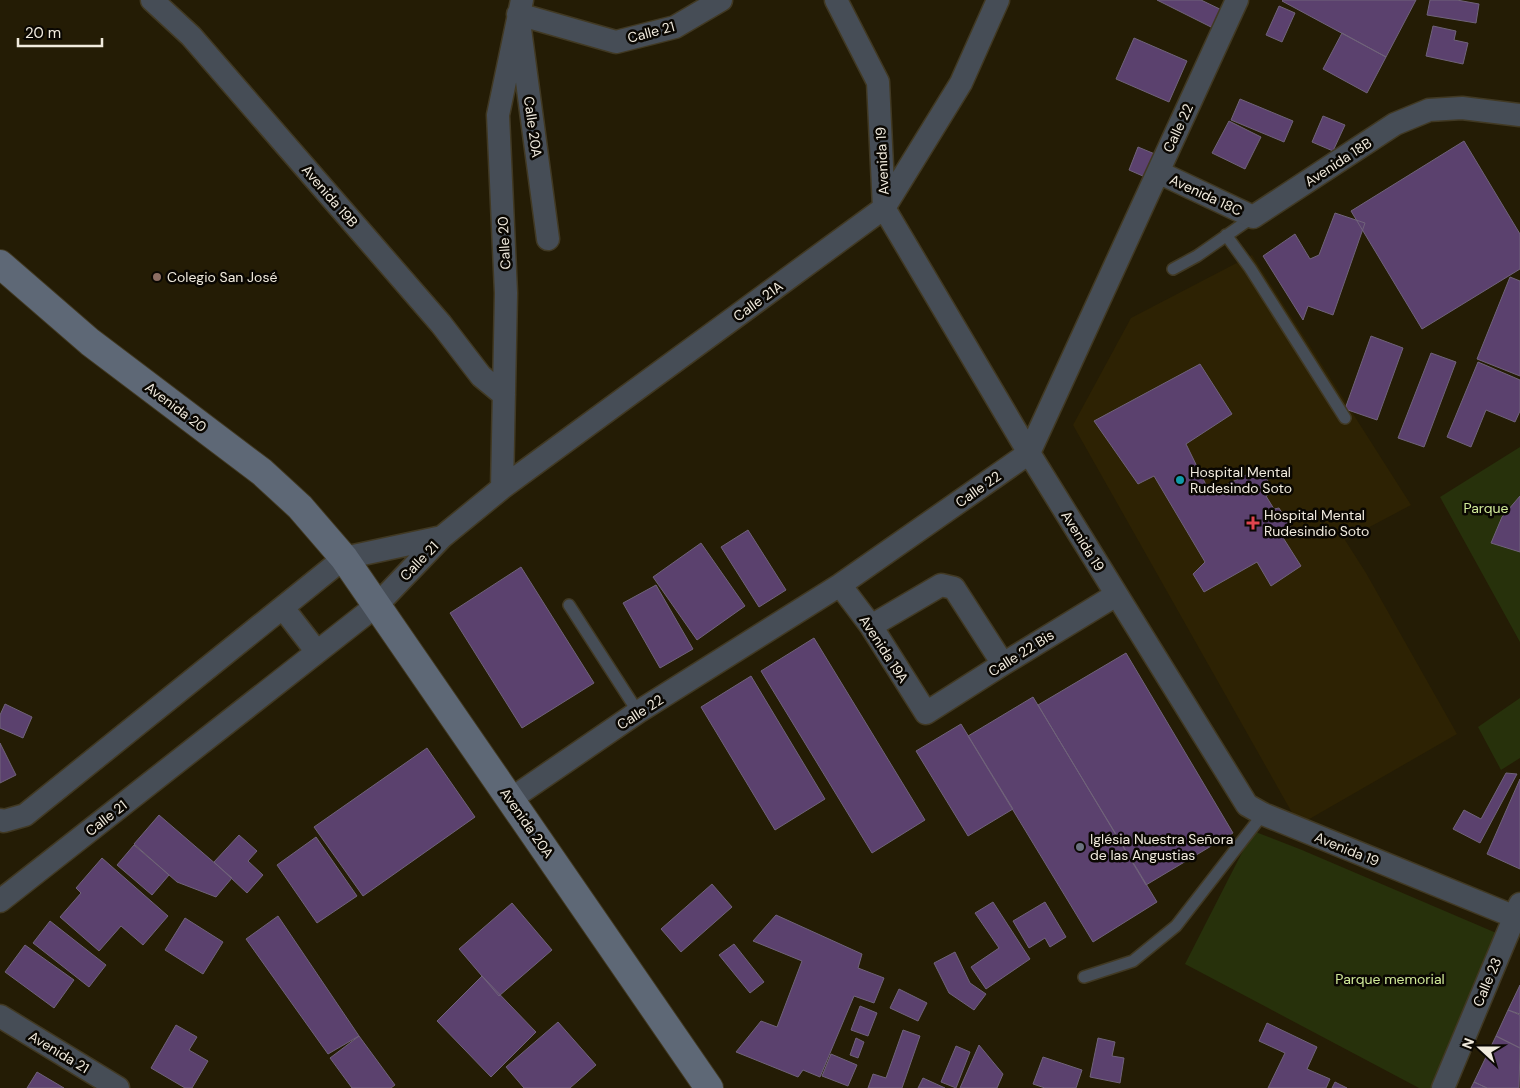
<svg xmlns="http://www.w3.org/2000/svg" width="1520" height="1088" viewBox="0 0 1520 1088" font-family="'DM Sans',sans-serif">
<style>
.built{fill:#2d2203}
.green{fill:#27310b}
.building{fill:#5b416e;stroke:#70637a}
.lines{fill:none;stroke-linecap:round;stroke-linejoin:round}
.service-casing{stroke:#413923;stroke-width:14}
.minor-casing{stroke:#413923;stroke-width:25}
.secondary-casing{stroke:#413923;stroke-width:30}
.service{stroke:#464d56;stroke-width:11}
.minor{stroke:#464d56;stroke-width:22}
.secondary{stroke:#5e6876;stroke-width:28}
.education-dot{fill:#8d6e63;stroke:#0a0702;stroke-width:2}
.culture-dot{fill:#0f9aa8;stroke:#0a0702;stroke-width:2}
.health-dot{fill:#e0444e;stroke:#0a0702;stroke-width:2}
.worship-dot{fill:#6b7280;stroke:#0a0702;stroke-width:2}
.labels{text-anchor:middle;stroke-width:5;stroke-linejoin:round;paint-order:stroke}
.street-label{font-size:14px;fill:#f0eadd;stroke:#0a0702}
.poi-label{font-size:14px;fill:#f0eadd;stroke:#0a0702;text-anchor:start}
.park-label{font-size:14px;fill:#d1ea99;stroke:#0a0702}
</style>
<rect width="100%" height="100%" fill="#241c05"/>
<!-- built -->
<path class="built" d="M 1252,255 L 1411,505 L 1345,540 L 1366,573 L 1457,734 L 1299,825 L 1073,425 L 1131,318 Z"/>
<!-- green -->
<path class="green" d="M 1520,447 L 1520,642 L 1440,497 Z
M 1520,698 L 1520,758 L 1501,770 L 1478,727 Z
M 1253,831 L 1302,850 L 1501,935 L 1433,1088 L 1419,1088 L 1185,964 Z"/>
<!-- building -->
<path class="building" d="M 1157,0 L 1201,0 L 1228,13 L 1219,31 Z
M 1283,0 L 1416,0 L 1386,57 L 1282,1 Z
M 1430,0 L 1457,0 L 1479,4 L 1476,23 L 1427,15 Z
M 1279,6 L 1295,13 L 1282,42 L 1266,35 Z
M 1433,26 L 1456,31 L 1454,40 L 1468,43 L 1463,64 L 1426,56 Z
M 1342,33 L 1386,57 L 1367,93 L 1323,69 Z
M 1134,38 L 1187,61 L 1169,102 L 1116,79 Z
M 1240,99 L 1293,121 L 1284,142 L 1231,120 Z
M 1323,116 L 1345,125 L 1333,151 L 1312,142 Z
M 1229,121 L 1261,137 L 1245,169 L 1212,153 Z
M 1464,141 L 1520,234 L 1520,269 L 1422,329 L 1351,211 Z
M 1138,147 L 1162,157 L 1152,180 L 1129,170 Z
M 1335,213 L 1365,223 L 1333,315 L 1308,306 L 1303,320 L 1263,256 L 1295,234 L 1310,259 L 1319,255 Z
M 1510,277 L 1520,281 L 1520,376 L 1477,359 Z
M 1371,336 L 1403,348 L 1377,420 L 1345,409 Z
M 1431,353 L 1456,362 L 1424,447 L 1398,438 Z
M 1478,362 L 1520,380 L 1520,411 L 1515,422 L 1486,410 L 1471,447 L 1447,437 Z
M 1200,364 L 1232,414 L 1186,444 L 1210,493 L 1260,468 L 1274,491 L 1266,496 L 1274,509 L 1279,508 L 1291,528 L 1282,536 L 1301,566 L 1271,586 L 1257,562 L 1204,592 L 1193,574 L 1205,562 L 1154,476 L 1138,484 L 1094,421 Z
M 1520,496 L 1520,552 L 1491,543 L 1502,517 Z
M 748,530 L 786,590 L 759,607 L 721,547 Z
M 701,543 L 745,606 L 697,640 L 653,577 Z
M 521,567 L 594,683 L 522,728 L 450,613 Z
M 656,585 L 693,649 L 660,668 L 623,603 Z
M 814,638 L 925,820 L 872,853 L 761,671 Z
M 1126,653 L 1233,833 L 1146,885 L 1038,705 Z
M 751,676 L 825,799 L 775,830 L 701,707 Z
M 1033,697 L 1157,902 L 1093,942 L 968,736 Z
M 5,704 L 32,717 L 23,738 L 0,728 L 0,715 Z
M 961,724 L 1013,809 L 968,836 L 916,751 Z
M 0,743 L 16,775 L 0,783 Z
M 427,748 L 475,817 L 363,896 L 314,827 Z
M 1506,773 L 1517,774 L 1480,843 L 1453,829 L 1464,810 L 1481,819 Z
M 1520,779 L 1520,869 L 1487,854 Z
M 159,815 L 232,878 L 216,897 L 177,882 L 134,844 Z
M 239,835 L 257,851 L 248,861 L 263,875 L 247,893 L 214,862 Z
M 316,837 L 357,896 L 317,923 L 277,865 Z
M 134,845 L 169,875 L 152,895 L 117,865 Z
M 102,858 L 168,916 L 143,945 L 121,926 L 99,951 L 60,917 L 81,893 L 76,888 Z
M 712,884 L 732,907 L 681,952 L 661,929 Z
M 993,902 L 1030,959 L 986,989 L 971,967 L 999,948 L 975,913 Z
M 1045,902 L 1066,937 L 1050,947 L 1045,938 L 1029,948 L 1013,921 Z
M 512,903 L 552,950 L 499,996 L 459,949 Z
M 776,915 L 862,954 L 858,968 L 884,978 L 874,1003 L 854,996 L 820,1077 L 803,1070 L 798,1077 L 736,1052 L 761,1021 L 777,1027 L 802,961 L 753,941 Z
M 278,916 L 359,1036 L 328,1054 L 246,939 Z
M 185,918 L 223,942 L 203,974 L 165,950 Z
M 50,921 L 106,965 L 89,987 L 33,943 Z
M 734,944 L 764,982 L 750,993 L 719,955 Z
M 25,945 L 74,980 L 54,1008 L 5,972 Z
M 955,952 L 970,983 L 986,994 L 974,1010 L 949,993 L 934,963 Z
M 482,976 L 536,1032 L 491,1077 L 437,1021 Z
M 1520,985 L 1520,1014 L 1508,1010 Z
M 899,989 L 927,1003 L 918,1021 L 890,1008 Z
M 860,1006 L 877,1013 L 868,1036 L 851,1030 Z
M 1508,1010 L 1520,1015 L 1520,1048 L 1496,1036 Z
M 558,1022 L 596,1065 L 570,1088 L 524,1088 L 506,1067 Z
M 1267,1023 L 1317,1047 L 1307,1069 L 1330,1079 L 1326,1088 L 1268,1088 L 1285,1053 L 1259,1041 Z
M 176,1025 L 197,1037 L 189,1050 L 208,1061 L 192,1088 L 185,1088 L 151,1068 Z
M 903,1030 L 920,1036 L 902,1088 L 868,1088 L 873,1074 L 886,1078 Z
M 359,1036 L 395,1085 L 391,1088 L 352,1088 L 330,1058 Z
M 1496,1036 L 1520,1048 L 1519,1088 L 1487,1088 L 1474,1082 Z
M 856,1038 L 864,1042 L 858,1058 L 850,1055 Z
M 1098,1038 L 1115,1042 L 1112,1056 L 1124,1058 L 1120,1083 L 1090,1077 Z
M 979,1045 L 1003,1074 L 997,1088 L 960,1088 Z
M 956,1046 L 970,1052 L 956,1088 L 941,1082 Z
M 831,1054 L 857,1065 L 848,1086 L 822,1076 Z
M 1043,1057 L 1082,1070 L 1076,1088 L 1045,1088 L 1033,1084 Z
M 37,1072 L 64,1088 L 27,1088 Z
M 923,1078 L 945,1088 L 918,1088 Z
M 1335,1082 L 1347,1088 L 1332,1088 Z
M 1474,1082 L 1487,1088 L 1471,1088 Z"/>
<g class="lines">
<!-- service casing -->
<g class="service-casing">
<path id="service" d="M 1226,235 L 1250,268 L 1345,418
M 1173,269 L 1197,256 L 1253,217
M 569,605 L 638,712
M 1084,977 L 1133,961 L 1176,926 L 1263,814"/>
</g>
<!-- minor casing -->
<g class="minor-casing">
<path id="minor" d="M 152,0 L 191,36 L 441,324 L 481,376 L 504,395
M 836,0 L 878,82 L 884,208 L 1029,453 L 1247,805 L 1263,814 L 1520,919
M 1158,172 L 1253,217 L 1395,124 L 1429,110 L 1462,108 L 1520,115
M 548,239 L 518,14 L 616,42 L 675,27 L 721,0
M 502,488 L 506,293 L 498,115 L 522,0
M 840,585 L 871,626 L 926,713 L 1003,664 L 1116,595
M 283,608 L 317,652
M 871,626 L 941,585 L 954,588 L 1003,664
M 511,799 L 638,712 L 840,585 L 1029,453 L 1237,0
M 0,820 L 4,821 L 25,815 L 344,558 L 442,537
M 0,901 L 377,605 L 442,537 L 502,488 L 884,208 L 961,83 L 998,0
M 0,1016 L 118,1088
M 1443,1088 L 1520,904"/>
</g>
<!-- secondary casing -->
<g class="secondary-casing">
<path id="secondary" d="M 0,264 L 90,342 L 262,472 L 300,507 L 344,558 L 709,1088"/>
</g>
<!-- service -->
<use href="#service" class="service"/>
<!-- minor -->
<use href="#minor" class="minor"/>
<!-- secondary -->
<use href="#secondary" class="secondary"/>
</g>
<!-- markers -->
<circle class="education-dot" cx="157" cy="277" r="5"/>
<circle class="culture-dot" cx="1180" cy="480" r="5"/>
<path class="health-dot" d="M1250.5 515.5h5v5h5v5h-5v5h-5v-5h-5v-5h5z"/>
<circle class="worship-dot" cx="1080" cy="847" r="5"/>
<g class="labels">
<!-- street labels -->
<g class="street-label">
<text transform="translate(651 32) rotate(-15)" y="5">Calle 21</text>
<text transform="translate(533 127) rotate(82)" y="5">Calle 20A</text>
<text transform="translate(1178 128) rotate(-65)" y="5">Calle 22</text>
<text transform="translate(882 161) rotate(-93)" y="5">Avenida 19</text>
<text transform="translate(1338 162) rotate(-33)" y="5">Avenida 18B</text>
<text transform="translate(1206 195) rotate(25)" y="5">Avenida 18C</text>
<text transform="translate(330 196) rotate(49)" y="5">Avenida 19B</text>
<text transform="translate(504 243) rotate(-93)" y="5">Calle 20</text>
<text transform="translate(758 301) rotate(-36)" y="5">Calle 21A</text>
<text transform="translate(176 407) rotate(37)" y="5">Avenida 20</text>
<text transform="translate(978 489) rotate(-35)" y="5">Calle 22</text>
<text transform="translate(1083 541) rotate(58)" y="5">Avenida 19</text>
<text transform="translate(419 561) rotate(-46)" y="5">Calle 21</text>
<text transform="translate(884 649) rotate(57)" y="5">Avenida 19A</text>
<text transform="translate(1021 653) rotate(-32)" y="5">Calle 22 Bis</text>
<text transform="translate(640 712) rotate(-33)" y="5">Calle 22</text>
<text transform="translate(106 818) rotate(-38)" y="5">Calle 21</text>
<text transform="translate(527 823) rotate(55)" y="5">Avenida 20A</text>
<text transform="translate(1347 849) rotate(22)" y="5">Avenida 19</text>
<text transform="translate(1487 982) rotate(-67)" y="5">Calle 23</text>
<text transform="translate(59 1052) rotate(31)" y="5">Avenida 21</text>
</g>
<!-- poi labels -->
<g class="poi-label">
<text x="167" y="282">Colegio San José</text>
<text x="1190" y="477">Hospital Mental<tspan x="1190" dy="16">Rudesindo Soto</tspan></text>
<text x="1264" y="520">Hospital Mental<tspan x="1264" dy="16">Rudesindio Soto</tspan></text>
<text x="1090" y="844">Iglésia Nuestra Señora<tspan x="1090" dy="16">de las Angustias</tspan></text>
</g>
<!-- park labels -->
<g class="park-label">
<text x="1486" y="513">Parque</text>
<text x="1390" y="984">Parque memorial</text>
</g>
</g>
<!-- north arrow -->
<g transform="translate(1480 1048) rotate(291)" stroke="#0a0702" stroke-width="4" paint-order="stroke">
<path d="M0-4L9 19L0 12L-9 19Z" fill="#f0eadd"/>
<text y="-8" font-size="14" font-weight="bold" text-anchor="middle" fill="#f0eadd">N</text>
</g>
<!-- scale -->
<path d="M18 38v8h84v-8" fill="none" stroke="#f0eadd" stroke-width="2.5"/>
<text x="25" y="38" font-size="15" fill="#f0eadd" stroke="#0a0702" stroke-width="4" paint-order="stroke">20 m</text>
</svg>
